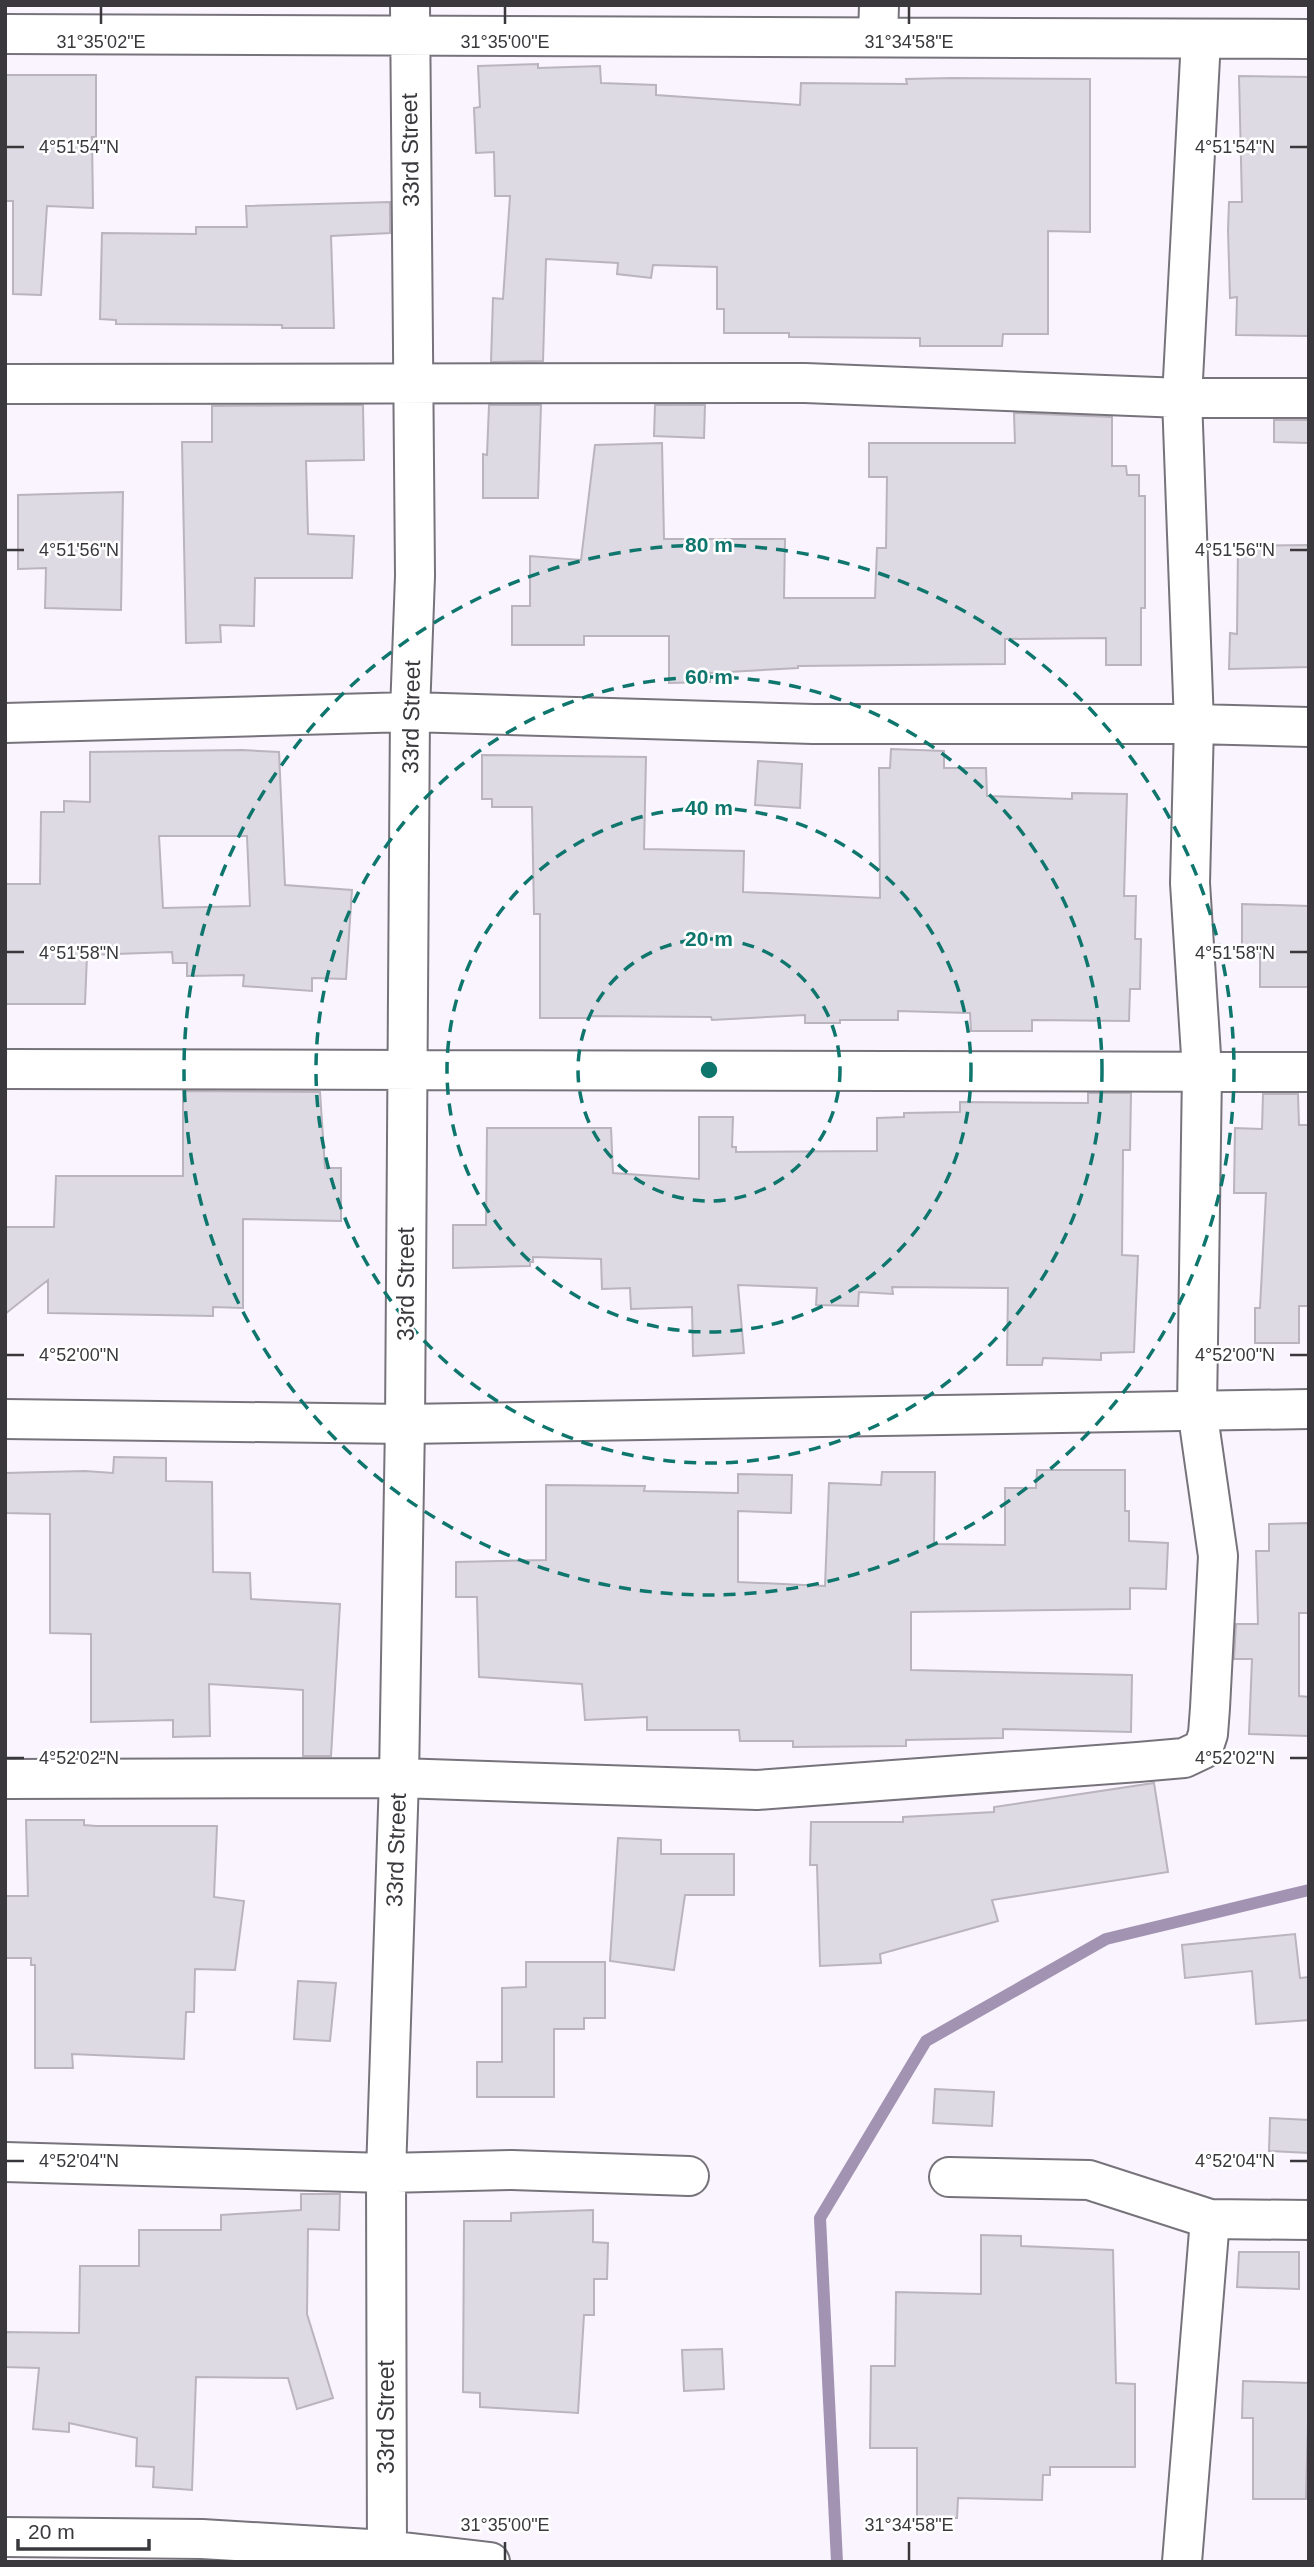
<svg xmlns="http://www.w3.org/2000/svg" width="1314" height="2567" viewBox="0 0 1314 2567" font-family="Helvetica,sans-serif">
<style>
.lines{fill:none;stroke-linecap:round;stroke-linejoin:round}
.stream{stroke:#a393b3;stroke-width:12}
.building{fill:#dedae3;stroke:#b9b4be;stroke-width:2;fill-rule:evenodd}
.street-casing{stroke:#77737b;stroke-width:42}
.secondary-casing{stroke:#77737b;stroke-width:42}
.street{stroke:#fff;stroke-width:38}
.secondary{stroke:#fff;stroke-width:38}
.ticks{fill:none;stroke:#3a383c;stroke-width:2.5}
.ring{fill:none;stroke:#0f766e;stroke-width:3.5;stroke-dasharray:12 9}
.labels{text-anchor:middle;stroke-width:5;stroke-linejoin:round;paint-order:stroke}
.street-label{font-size:23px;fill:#3a383c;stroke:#fff}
.ticks-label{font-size:18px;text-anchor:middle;fill:#3a383c;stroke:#fff;stroke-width:5;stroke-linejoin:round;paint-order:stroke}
.centre{fill:#0f766e;stroke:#fff;stroke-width:3.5}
.ring-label{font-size:21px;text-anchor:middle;font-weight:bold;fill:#0f766e;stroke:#fff;stroke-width:5;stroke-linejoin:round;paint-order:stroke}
</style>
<rect width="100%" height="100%" fill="#f9f4fe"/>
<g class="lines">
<!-- stream -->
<path class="stream" d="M 837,2562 L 820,2218 L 926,2041 L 1106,1939 L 1309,1890"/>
</g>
<!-- building -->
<path class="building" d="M 538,64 L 538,68 L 600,66 L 601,83 L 656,85 L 656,95 L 800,105 L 801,83 L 907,84 L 906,79 L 952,78 L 1090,79 L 1090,232 L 1048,231 L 1048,334 L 1003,334 L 1002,346 L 920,346 L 920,338 L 789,337 L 789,333 L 724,333 L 724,309 L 717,309 L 717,267 L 653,265 L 651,278 L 617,274 L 618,263 L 546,259 L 543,361 L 491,362 L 493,298 L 503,299 L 510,196 L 495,196 L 494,152 L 476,153 L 474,108 L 480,107 L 478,66 Z
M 5,75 L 96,75 L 96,137 L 92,137 L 93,208 L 47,206 L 41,295 L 13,294 L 13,201 L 5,201 Z
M 1239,76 L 1309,77 L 1309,336 L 1236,335 L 1237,297 L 1230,298 L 1228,230 L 1229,202 L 1242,202 Z
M 390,202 L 390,233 L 331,236 L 334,328 L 282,328 L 282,325 L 116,324 L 116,320 L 100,319 L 102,233 L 196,234 L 196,227 L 247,227 L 246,206 Z
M 326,405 L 363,405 L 364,460 L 306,461 L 308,534 L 354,536 L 352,578 L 255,578 L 254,626 L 220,625 L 221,642 L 186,643 L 182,442 L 212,442 L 212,406 Z
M 489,405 L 541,405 L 538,498 L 483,498 L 483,454 L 487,455 Z
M 655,405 L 705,405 L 704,438 L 654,436 Z
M 1014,413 L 1112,417 L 1112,466 L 1126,466 L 1127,475 L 1139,475 L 1139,496 L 1145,496 L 1145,608 L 1141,608 L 1141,665 L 1106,665 L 1106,638 L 1005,639 L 1005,664 L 798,666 L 798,668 L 710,673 L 710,682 L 669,683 L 669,636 L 584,636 L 584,645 L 512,645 L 512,606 L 530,606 L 530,556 L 581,560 L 595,445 L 662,443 L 664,539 L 785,539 L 784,598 L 875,598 L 877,548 L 886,548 L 887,477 L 869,477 L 869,443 L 1015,443 Z
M 1274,420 L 1309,420 L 1309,443 L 1274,442 Z
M 123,492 L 121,610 L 45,608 L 46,568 L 18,569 L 18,495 Z
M 1309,545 L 1309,667 L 1229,669 L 1230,633 L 1237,634 L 1238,546 Z
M 891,749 L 944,751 L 944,768 L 986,768 L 987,796 L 1072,799 L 1072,793 L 1127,794 L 1124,896 L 1136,896 L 1135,939 L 1141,939 L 1140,989 L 1130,989 L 1129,1021 L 1032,1020 L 1032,1031 L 971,1031 L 970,1013 L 898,1011 L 898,1020 L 840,1020 L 840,1023 L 805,1023 L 805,1015 L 712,1020 L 711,1017 L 590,1016 L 590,1018 L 540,1018 L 540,914 L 534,914 L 532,807 L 492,807 L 492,799 L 482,799 L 482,755 L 646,757 L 644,849 L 744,851 L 743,892 L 880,898 L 879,768 L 890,768 Z
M 242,750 L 279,752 L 285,885 L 352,890 L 346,979 L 312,978 L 312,991 L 243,986 L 244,975 L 187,976 L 187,963 L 173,963 L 172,952 L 87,955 L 85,1004 L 5,1004 L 5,884 L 40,884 L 41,812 L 64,812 L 64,801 L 90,802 L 90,752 ZM 159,836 L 247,836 L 250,906 L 163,908 Z
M 758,761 L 802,764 L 800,808 L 755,805 Z
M 1242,904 L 1309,906 L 1309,987 L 1260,987 L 1260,952 L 1242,952 Z
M 183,1091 L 320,1092 L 325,1168 L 341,1168 L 341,1221 L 243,1219 L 243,1308 L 213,1307 L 213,1316 L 48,1313 L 48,1280 L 5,1314 L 5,1227 L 54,1227 L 56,1176 L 183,1176 Z
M 1088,1093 L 1131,1093 L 1130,1150 L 1123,1150 L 1122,1255 L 1138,1256 L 1134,1352 L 1101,1353 L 1101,1360 L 1043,1358 L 1042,1365 L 1007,1365 L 1008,1288 L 892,1287 L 893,1294 L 859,1292 L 858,1306 L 816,1305 L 817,1288 L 738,1285 L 744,1353 L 693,1356 L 692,1307 L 631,1309 L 630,1288 L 602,1289 L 601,1259 L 533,1257 L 533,1262 L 530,1262 L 530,1266 L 453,1268 L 453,1225 L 486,1225 L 487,1128 L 611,1128 L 613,1173 L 699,1179 L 699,1117 L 733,1117 L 732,1147 L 736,1147 L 736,1152 L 877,1151 L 877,1118 L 904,1117 L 904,1113 L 960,1112 L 960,1102 L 1088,1103 Z
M 1263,1094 L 1298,1094 L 1299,1125 L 1309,1125 L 1309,1306 L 1299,1306 L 1299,1343 L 1255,1343 L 1255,1308 L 1260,1308 L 1266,1193 L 1234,1193 L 1235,1128 L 1262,1129 Z
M 114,1457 L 166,1458 L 166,1481 L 212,1482 L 213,1572 L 250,1573 L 251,1599 L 340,1604 L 331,1756 L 303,1756 L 303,1690 L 209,1684 L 210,1736 L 173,1737 L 173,1720 L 91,1722 L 91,1634 L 50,1633 L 50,1514 L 5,1513 L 5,1473 L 85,1471 L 113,1473 Z
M 1037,1470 L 1125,1470 L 1125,1511 L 1129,1511 L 1129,1541 L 1168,1543 L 1166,1589 L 1130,1588 L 1130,1609 L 911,1612 L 911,1670 L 1132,1675 L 1131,1732 L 1003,1729 L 1003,1738 L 906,1740 L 906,1746 L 793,1747 L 793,1741 L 740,1741 L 739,1730 L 647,1730 L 647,1717 L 585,1720 L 582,1684 L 479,1677 L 477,1597 L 456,1597 L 456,1562 L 546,1560 L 546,1485 L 645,1486 L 644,1491 L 738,1493 L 738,1474 L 792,1475 L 791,1513 L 738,1511 L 738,1582 L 825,1586 L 829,1483 L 881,1485 L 882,1472 L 935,1472 L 934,1544 L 1005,1545 L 1005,1488 L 1036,1488 Z
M 1309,1523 L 1309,1613 L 1299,1613 L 1299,1696 L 1309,1697 L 1309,1736 L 1249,1734 L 1252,1659 L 1234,1659 L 1236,1624 L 1258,1624 L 1256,1551 L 1269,1551 L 1269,1524 Z
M 1154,1783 L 1168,1872 L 992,1900 L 998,1921 L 880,1954 L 881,1963 L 820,1966 L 817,1865 L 810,1865 L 811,1822 L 903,1822 L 903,1817 L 994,1812 L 994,1807 Z
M 26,1820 L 84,1820 L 84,1825 L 96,1826 L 217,1826 L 214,1897 L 244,1901 L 235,1970 L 195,1969 L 194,2012 L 186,2012 L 184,2059 L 72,2054 L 73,2068 L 35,2068 L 35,1965 L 31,1965 L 31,1958 L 5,1958 L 5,1896 L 28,1896 Z
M 618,1838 L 661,1840 L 661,1854 L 734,1854 L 734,1895 L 685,1895 L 674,1970 L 610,1961 Z
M 1295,1934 L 1300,1978 L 1309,1977 L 1309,2020 L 1256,2024 L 1252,1971 L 1185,1978 L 1182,1945 Z
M 526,1962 L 605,1962 L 605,2018 L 584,2018 L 584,2029 L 554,2029 L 554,2097 L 477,2097 L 477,2062 L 502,2062 L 502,1988 L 526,1987 Z
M 298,1981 L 336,1983 L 330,2041 L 294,2039 Z
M 935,2089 L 994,2092 L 992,2126 L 933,2123 Z
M 1270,2118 L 1309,2120 L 1309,2153 L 1269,2151 Z
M 301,2194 L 340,2194 L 339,2230 L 308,2229 L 307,2314 L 333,2398 L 297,2409 L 288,2378 L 196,2377 L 192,2490 L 153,2487 L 154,2467 L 136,2466 L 137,2438 L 69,2423 L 69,2432 L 33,2429 L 39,2368 L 5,2367 L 5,2332 L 79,2333 L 80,2266 L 139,2266 L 139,2230 L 221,2230 L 221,2215 L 301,2210 Z
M 593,2210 L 593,2242 L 608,2243 L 607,2279 L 594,2279 L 594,2315 L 584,2315 L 578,2413 L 480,2407 L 480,2393 L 463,2392 L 464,2221 L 511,2221 L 511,2213 Z
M 981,2235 L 1021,2236 L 1021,2246 L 1113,2250 L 1116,2383 L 1135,2384 L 1135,2467 L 1050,2467 L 1050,2475 L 1043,2475 L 1042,2500 L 958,2498 L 957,2518 L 917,2518 L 917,2448 L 870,2448 L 871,2366 L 895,2366 L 896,2292 L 981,2294 Z
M 1239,2252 L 1299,2252 L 1299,2289 L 1237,2287 Z
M 722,2349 L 724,2389 L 684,2391 L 682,2350 Z
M 1243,2381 L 1309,2383 L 1306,2499 L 1253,2499 L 1253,2418 L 1242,2418 Z"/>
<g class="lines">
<!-- street casing -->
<g class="street-casing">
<path id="street" d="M 5,34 L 1309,39
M 878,37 L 879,5
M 5,384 L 805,383 L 1182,398 L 1309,398
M 5,723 L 410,712 L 813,724 L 1194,724 L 1309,727
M 5,1069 L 1309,1072
M 5,1779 L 399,1778 L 757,1790 L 1138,1762 L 1184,1758 L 1203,1749 L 1208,1734 L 1210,1708 L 1218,1556 L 1197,1409 L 1202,1071 L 1190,883 L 1194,724 L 1182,398 L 1201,39
M 5,2162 L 386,2173 L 512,2170 L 689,2176
M 949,2177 L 1089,2180 L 1210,2219 L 1309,2220
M 5,2537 L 202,2539 L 386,2550 L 490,2562
M 387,2562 L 386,2173 L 399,1778 L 405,1424 L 410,712 L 415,576 L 410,5
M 1182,2562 L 1210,2219"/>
</g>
<!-- secondary casing -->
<g class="secondary-casing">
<path id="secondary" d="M 5,1419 L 405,1424 L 1309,1409"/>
</g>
<!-- street -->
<use href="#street" class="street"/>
<!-- secondary -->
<use href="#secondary" class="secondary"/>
</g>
<!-- ticks -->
<path class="ticks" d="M 101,7 L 101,24M 505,7 L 505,24M 909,7 L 909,24M 7,147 L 24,147M 1290,147 L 1307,147M 7,550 L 24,550M 1290,550 L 1307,550M 7,952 L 24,952M 1290,952 L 1307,952M 7,1355 L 24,1355M 1290,1355 L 1307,1355M 7,1758 L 24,1758M 1290,1758 L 1307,1758M 7,2161 L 24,2161M 1290,2161 L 1307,2161M 505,2542 L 505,2560M 909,2542 L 909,2560"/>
<!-- distance rings -->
<g class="ring">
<circle cx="709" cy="1070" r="131"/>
<circle cx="709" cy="1070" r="262"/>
<circle cx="709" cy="1070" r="393"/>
<circle cx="709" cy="1070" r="525"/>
</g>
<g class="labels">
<!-- street labels -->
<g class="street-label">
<text transform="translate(410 150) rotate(-91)" y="8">33rd Street</text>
<text transform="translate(411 717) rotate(-89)" y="8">33rd Street</text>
<text transform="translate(406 1284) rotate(-90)" y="8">33rd Street</text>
<text transform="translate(396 1850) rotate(-88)" y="8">33rd Street</text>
<text transform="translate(386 2417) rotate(-90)" y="8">33rd Street</text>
</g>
</g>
<g class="ticks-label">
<text x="101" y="48">31°35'02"E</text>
<text x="505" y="48">31°35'00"E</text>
<text x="909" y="48">31°34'58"E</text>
<text x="1235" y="153">4°51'54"N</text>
<text x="79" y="153">4°51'54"N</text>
<text x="1235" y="556">4°51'56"N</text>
<text x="79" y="556">4°51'56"N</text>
<text x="79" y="959">4°51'58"N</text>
<text x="1235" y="959">4°51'58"N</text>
<text x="79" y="1361">4°52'00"N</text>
<text x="1235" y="1361">4°52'00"N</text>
<text x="79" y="1764">4°52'02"N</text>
<text x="1235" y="1764">4°52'02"N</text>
<text x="1235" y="2167">4°52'04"N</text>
<text x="79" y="2167">4°52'04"N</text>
<text x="505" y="2531">31°35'00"E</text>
<text x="909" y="2531">31°34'58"E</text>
</g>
<circle cx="709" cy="1070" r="10" class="centre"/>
<g class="ring-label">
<text x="709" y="552">80 m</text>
<text x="709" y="684">60 m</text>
<text x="709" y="815">40 m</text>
<text x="709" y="946">20 m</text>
</g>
<!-- border -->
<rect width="1314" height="2567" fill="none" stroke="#3a383c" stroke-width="14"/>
<!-- scale -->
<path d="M18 2539v10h131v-10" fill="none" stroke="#3a383c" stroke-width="3.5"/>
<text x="28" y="2539" font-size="21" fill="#3a383c" stroke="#ffffff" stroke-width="5" paint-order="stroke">20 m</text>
</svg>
